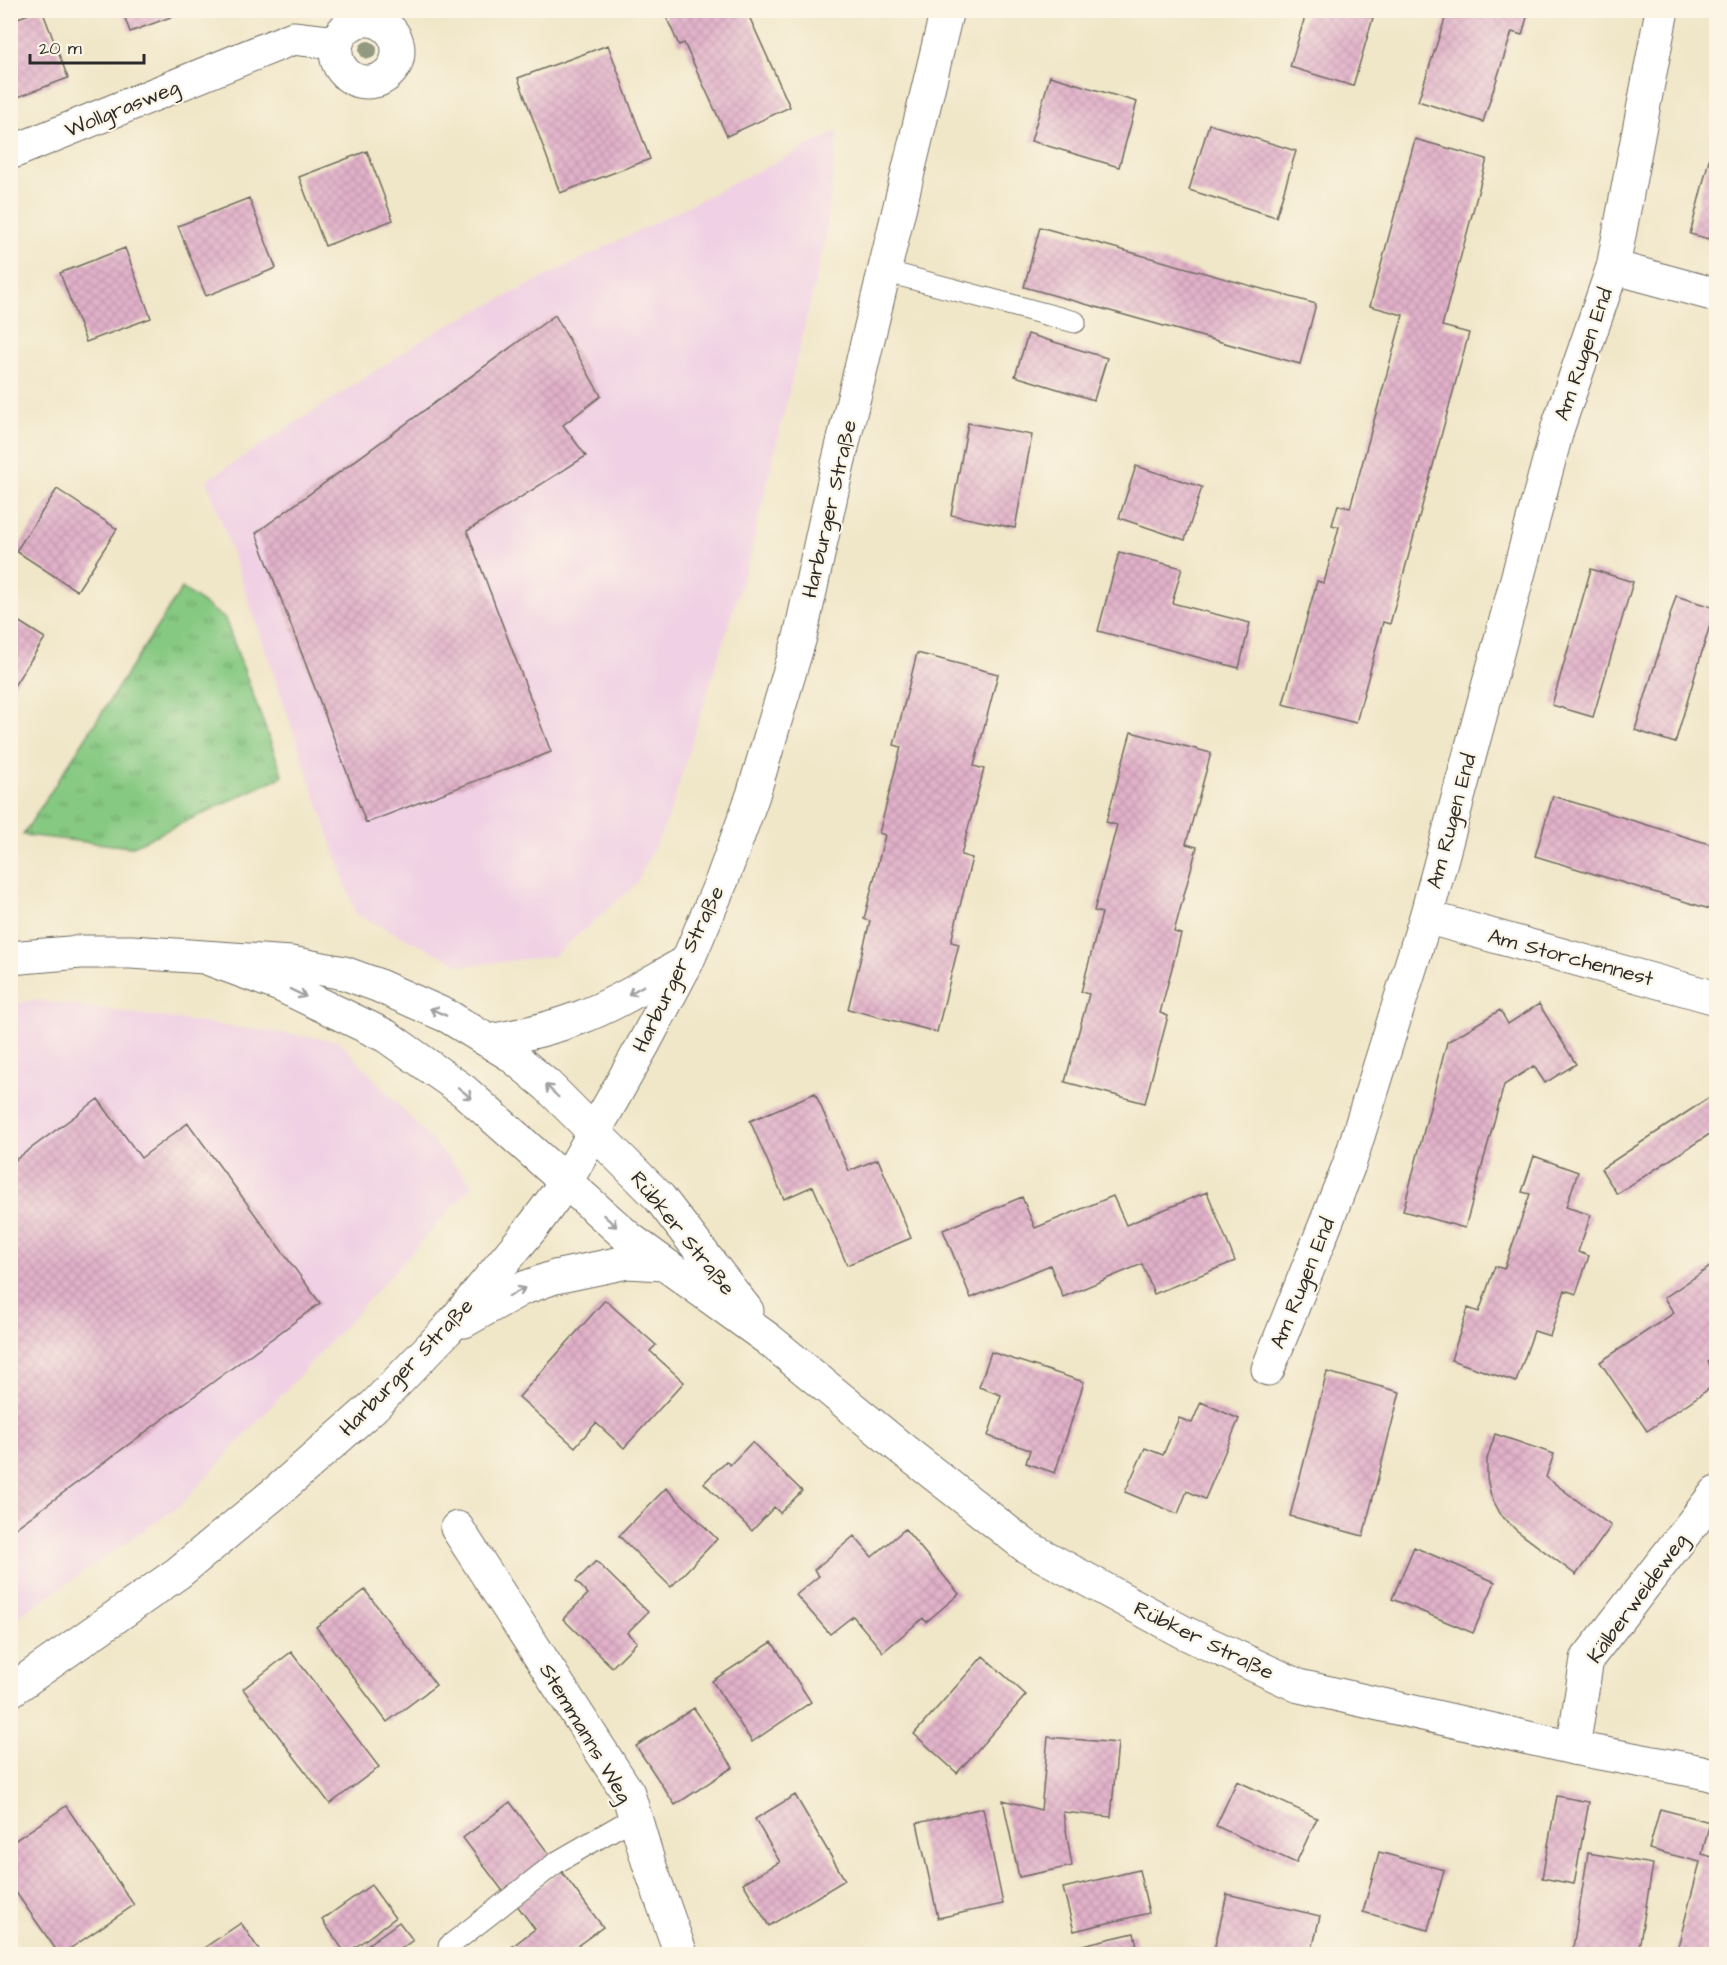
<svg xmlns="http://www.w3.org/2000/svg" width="1727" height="1965" viewBox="0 0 1727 1965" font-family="'Architects Daughter',sans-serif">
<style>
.built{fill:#f0d0e4}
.park{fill:url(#park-tufts);stroke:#587a56;stroke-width:1.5}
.building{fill:url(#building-cross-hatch)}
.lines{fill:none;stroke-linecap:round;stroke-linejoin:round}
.service-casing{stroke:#706c62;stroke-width:23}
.minor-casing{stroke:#706c62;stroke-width:35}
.tertiary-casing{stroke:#706c62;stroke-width:35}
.service{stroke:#fff;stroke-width:21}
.minor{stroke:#fff;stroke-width:33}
.tertiary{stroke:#fff;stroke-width:33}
.tree{fill:#929980}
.oneway{stroke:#a0a0a0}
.labels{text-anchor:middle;stroke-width:4.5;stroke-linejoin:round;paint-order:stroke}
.street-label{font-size:21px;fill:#2b2b2b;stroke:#fcf5e5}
</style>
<defs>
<pattern id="park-tufts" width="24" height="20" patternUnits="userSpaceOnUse" patternTransform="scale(1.5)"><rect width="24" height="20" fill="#86c982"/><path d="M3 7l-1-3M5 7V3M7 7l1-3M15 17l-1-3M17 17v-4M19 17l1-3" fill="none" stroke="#6ea36b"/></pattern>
<pattern id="building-cross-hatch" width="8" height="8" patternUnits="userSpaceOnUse" patternTransform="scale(1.5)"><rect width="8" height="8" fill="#e1b1c9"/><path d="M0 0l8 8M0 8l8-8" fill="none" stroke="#c198ad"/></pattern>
</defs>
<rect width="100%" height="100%" fill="#fcf5e5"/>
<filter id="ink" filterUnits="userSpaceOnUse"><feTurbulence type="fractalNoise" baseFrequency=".0167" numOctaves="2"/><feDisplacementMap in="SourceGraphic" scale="12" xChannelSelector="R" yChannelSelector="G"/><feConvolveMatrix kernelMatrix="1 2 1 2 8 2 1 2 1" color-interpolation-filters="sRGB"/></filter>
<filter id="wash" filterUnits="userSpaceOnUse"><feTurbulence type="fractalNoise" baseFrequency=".008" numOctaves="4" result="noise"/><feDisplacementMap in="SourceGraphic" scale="24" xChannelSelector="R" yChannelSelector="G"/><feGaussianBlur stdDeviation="1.35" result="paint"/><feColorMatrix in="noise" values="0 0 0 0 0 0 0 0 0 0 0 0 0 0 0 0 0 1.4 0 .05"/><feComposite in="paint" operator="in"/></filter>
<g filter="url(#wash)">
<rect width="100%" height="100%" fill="#f0e6c8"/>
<!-- built -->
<path class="built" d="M 838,131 L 826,236 L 750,555 L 668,819 L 636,884 L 554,956 L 463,966 L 356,914 L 207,480 L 437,331 Z
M 34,1000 L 339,1041 L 473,1185 L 182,1504 L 11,1622 L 11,1004 Z"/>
<!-- park -->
<path class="park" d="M 182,588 L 225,619 L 283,776 L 131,847 L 23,835 Z"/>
<g id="blocks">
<!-- building -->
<path class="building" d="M 39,10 L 42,10 L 68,78 L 10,100 L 10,21 Z
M 122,10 L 187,10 L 187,11 L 130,32 Z
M 663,10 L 756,10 L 748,14 L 790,107 L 727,136 L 684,43 L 679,45 Z
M 1307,10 L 1365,10 L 1364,15 L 1373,18 L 1353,86 L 1290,67 Z
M 1448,10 L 1529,10 L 1522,35 L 1512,32 L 1483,122 L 1418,101 Z
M 608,45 L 650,159 L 560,193 L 518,78 Z
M 1050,76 L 1137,102 L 1119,167 L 1031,141 Z
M 1209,124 L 1296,151 L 1276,217 L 1189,190 Z
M 1716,132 L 1716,241 L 1690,234 Z
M 1415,139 L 1487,159 L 1442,326 L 1469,333 L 1390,624 L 1383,622 L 1356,723 L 1283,704 L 1317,581 L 1324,583 L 1339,527 L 1332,525 L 1338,505 L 1350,508 L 1403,315 L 1370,306 Z
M 367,151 L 393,220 L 325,246 L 299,177 Z
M 249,198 L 276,268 L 206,296 L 178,226 Z
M 1040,227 L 1316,304 L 1300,364 L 1024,287 Z
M 125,248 L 151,318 L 86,342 L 60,273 Z
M 555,315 L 601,396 L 563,425 L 586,456 L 467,531 L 551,752 L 366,823 L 256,533 Z
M 1028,334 L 1107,358 L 1094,400 L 1015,376 Z
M 968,423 L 1032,435 L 1015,528 L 951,515 Z
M 1136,466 L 1202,487 L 1185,540 L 1119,518 Z
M 57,489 L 117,529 L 77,591 L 16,551 Z
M 1119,552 L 1182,568 L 1172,603 L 1250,623 L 1239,668 L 1098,631 Z
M 1591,569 L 1633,582 L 1593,717 L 1552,705 Z
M 1676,596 L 1715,608 L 1675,743 L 1635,730 Z
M 10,616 L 45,638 L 10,692 Z
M 917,653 L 998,674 L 974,766 L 984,769 L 961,855 L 972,858 L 951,942 L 959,944 L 937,1032 L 848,1009 L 870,921 L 864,919 L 885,835 L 879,833 L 901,747 L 894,745 Z
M 1131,732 L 1211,753 L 1186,844 L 1197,847 L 1174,932 L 1181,934 L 1160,1013 L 1168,1016 L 1145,1103 L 1065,1082 L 1089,994 L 1081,992 L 1102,913 L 1094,911 L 1117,825 L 1106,822 Z
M 1553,796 L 1716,846 L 1716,911 L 1535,856 Z
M 1539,1004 L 1576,1064 L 1545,1083 L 1534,1066 L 1504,1085 L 1465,1228 L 1403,1211 L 1447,1042 L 1500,1010 L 1508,1024 Z
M 815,1093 L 849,1171 L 878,1159 L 911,1238 L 847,1265 L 813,1186 L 784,1199 L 750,1121 Z
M 1716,1093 L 1716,1130 L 1617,1194 L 1601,1169 Z
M 98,1099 L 141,1158 L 188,1123 L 320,1303 L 10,1532 L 10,1164 Z
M 1534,1156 L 1578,1172 L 1566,1207 L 1591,1215 L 1578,1252 L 1589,1256 L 1576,1294 L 1565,1290 L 1550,1336 L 1534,1331 L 1516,1382 L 1451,1360 L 1468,1308 L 1479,1312 L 1495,1266 L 1504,1269 L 1530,1194 L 1522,1192 Z
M 1207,1192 L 1235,1261 L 1154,1294 L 1142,1264 L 1063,1297 L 1050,1265 L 971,1298 L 943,1230 L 1022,1197 L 1035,1228 L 1113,1196 L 1126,1225 Z
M 1716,1263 L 1716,1356 L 1708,1362 L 1716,1376 L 1716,1384 L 1647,1431 L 1600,1362 L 1674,1313 L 1664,1298 Z
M 605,1300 L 656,1345 L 650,1351 L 684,1382 L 624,1448 L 596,1423 L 575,1447 L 519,1397 Z
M 991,1352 L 1084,1382 L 1055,1473 L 1026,1463 L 1030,1450 L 988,1436 L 1001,1395 L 979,1387 Z
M 1327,1372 L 1400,1392 L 1363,1536 L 1290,1516 Z
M 1201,1402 L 1239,1419 L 1205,1499 L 1187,1491 L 1178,1514 L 1125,1492 L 1145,1448 L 1163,1455 L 1179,1418 L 1192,1423 Z
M 1495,1434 L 1554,1454 L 1546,1477 L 1611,1526 L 1576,1575 L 1516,1530 L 1501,1515 L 1491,1496 L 1487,1478 L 1487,1459 Z
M 752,1442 L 802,1491 L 780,1513 L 774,1507 L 752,1531 L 704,1483 L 726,1461 L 730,1465 Z
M 666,1488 L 717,1539 L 671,1587 L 619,1536 Z
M 905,1529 L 959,1594 L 926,1622 L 923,1618 L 883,1652 L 853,1616 L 830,1634 L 796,1595 L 819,1576 L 814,1570 L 854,1536 L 872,1557 Z
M 1414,1547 L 1495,1582 L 1473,1633 L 1392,1599 Z
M 596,1561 L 648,1612 L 627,1633 L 637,1642 L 612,1667 L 563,1619 L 588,1594 L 576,1581 Z
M 365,1590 L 436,1685 L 387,1722 L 316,1627 Z
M 772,1642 L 811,1702 L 752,1742 L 712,1681 Z
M 291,1652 L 379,1767 L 330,1804 L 243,1689 Z
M 983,1656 L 1026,1695 L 957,1773 L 914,1734 Z
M 694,1708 L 733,1767 L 675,1805 L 636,1746 Z
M 1048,1737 L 1118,1743 L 1111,1817 L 1063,1812 L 1072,1866 L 1019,1877 L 1003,1800 L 1041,1810 Z
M 1237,1781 L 1317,1818 L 1296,1863 L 1216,1826 Z
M 795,1795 L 845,1880 L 769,1926 L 743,1883 L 780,1862 L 755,1819 Z
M 1557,1796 L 1589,1802 L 1574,1884 L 1542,1878 Z
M 510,1802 L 552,1858 L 505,1894 L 463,1838 Z
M 66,1806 L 134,1905 L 62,1954 L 59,1954 L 10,1884 L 10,1844 Z
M 983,1808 L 1003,1904 L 938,1918 L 917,1823 Z
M 1660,1809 L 1710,1822 L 1702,1854 L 1716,1858 L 1716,1954 L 1676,1954 L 1700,1862 L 1649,1849 Z
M 1379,1852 L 1444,1870 L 1428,1930 L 1363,1912 Z
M 1588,1853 L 1653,1864 L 1638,1954 L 1572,1954 Z
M 1139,1870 L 1149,1913 L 1074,1931 L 1063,1888 Z
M 561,1871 L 603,1927 L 566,1954 L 507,1954 L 505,1952 L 535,1929 L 516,1904 Z
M 371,1885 L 395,1918 L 346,1954 L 322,1920 Z
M 1227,1894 L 1320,1916 L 1311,1954 L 1213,1954 Z
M 399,1922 L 413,1940 L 394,1954 L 355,1954 Z
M 241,1923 L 262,1954 L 195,1954 Z
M 1134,1933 L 1139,1954 L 1067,1954 L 1065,1949 Z"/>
</g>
</g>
<g filter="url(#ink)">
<use href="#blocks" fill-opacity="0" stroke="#706c62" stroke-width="1.5"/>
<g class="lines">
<!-- service casing -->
<g class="service-casing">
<path id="service" d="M 884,271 L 1075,322
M 449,1946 L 557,1862 L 635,1817"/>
</g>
<!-- minor casing -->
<g class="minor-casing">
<path id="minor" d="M336 51a31 31 0 1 1 62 0a31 31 0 1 1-62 0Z
M 10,153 L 293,38 L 337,43
M 1613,267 L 1716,295
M 1426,917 L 1716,998
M 1268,1369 L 1349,1165 L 1426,917 L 1558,427 L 1613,267 L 1662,10
M 457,1528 L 628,1793 L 648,1861 L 681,1954
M 1573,1748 L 1587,1659 L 1716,1493"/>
</g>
<!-- tertiary casing -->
<g class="tertiary-casing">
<path id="tertiary" d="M 204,957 L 280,985 L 386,1036 L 464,1091 L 630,1239 L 768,1339 L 902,1449 L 1027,1547 L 1183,1632 L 1299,1686 L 1573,1748 L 1702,1772 L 1716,1776
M 10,958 L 81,952 L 131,952 L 291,963 L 344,973 L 377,985 L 449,1017 L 511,1055 L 548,1086 L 659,1197 L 747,1311
M 488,1041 C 520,1036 549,1029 579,1018 C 617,1004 652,981 687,962
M 464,1321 L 521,1289 L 555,1277 L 627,1262 L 663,1264
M 10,1691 L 178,1573 L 281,1488 L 374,1406 L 447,1330 L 535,1224 L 566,1182 L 642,1047 L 687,962 L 722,880 L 753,795 L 800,637 L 837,468 L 947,10"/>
</g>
<!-- service -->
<use href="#service" class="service"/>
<!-- minor -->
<use href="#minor" class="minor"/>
<!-- tertiary -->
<use href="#tertiary" class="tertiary"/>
</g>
<!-- trees -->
<circle class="tree" cx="368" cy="50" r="9"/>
<!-- one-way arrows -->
<defs><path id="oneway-shaft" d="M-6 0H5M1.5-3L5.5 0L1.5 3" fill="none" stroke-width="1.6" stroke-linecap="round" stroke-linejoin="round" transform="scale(1.5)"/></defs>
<g class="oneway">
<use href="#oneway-shaft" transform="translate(636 990) rotate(150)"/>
<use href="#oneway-shaft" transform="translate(298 993) rotate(26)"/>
<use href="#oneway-shaft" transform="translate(438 1012) rotate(-156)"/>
<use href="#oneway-shaft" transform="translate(552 1091) rotate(-136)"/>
<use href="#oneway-shaft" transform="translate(465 1093) rotate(39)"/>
<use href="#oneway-shaft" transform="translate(610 1221) rotate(42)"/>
<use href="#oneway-shaft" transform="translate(517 1292) rotate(-27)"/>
</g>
</g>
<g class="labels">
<!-- street labels -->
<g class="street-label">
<text transform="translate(122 108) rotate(-22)" y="7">Wollgrasweg</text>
<text transform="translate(1583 354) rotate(-71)" y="7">Am Rugen End</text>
<text transform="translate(829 509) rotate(-77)" y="7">Harburger Straße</text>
<text transform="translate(1451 821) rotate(-75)" y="7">Am Rugen End</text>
<text transform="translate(1571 957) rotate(15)" y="7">Am Storchennest</text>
<text transform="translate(678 969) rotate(-64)" y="7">Harburger Straße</text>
<text transform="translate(683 1233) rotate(51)" y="7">Rübker Straße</text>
<text transform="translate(1302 1283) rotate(-68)" y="7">Am Rugen End</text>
<text transform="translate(406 1367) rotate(-46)" y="7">Harburger Straße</text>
<text transform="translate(1637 1598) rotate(-54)" y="7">Kälberweideweg</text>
<text transform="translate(1204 1640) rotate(26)" y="7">Rübker Straße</text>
<text transform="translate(586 1733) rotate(59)" y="7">Stemmanns Weg</text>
</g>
</g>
<!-- margin -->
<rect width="1727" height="1965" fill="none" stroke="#fcf5e5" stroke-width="36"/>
<!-- scale -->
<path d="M30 54v9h114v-9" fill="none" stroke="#2b2b2b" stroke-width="3"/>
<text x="39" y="54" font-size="18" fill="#2b2b2b" stroke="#fcf5e5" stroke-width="4.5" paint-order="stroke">20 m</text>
</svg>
